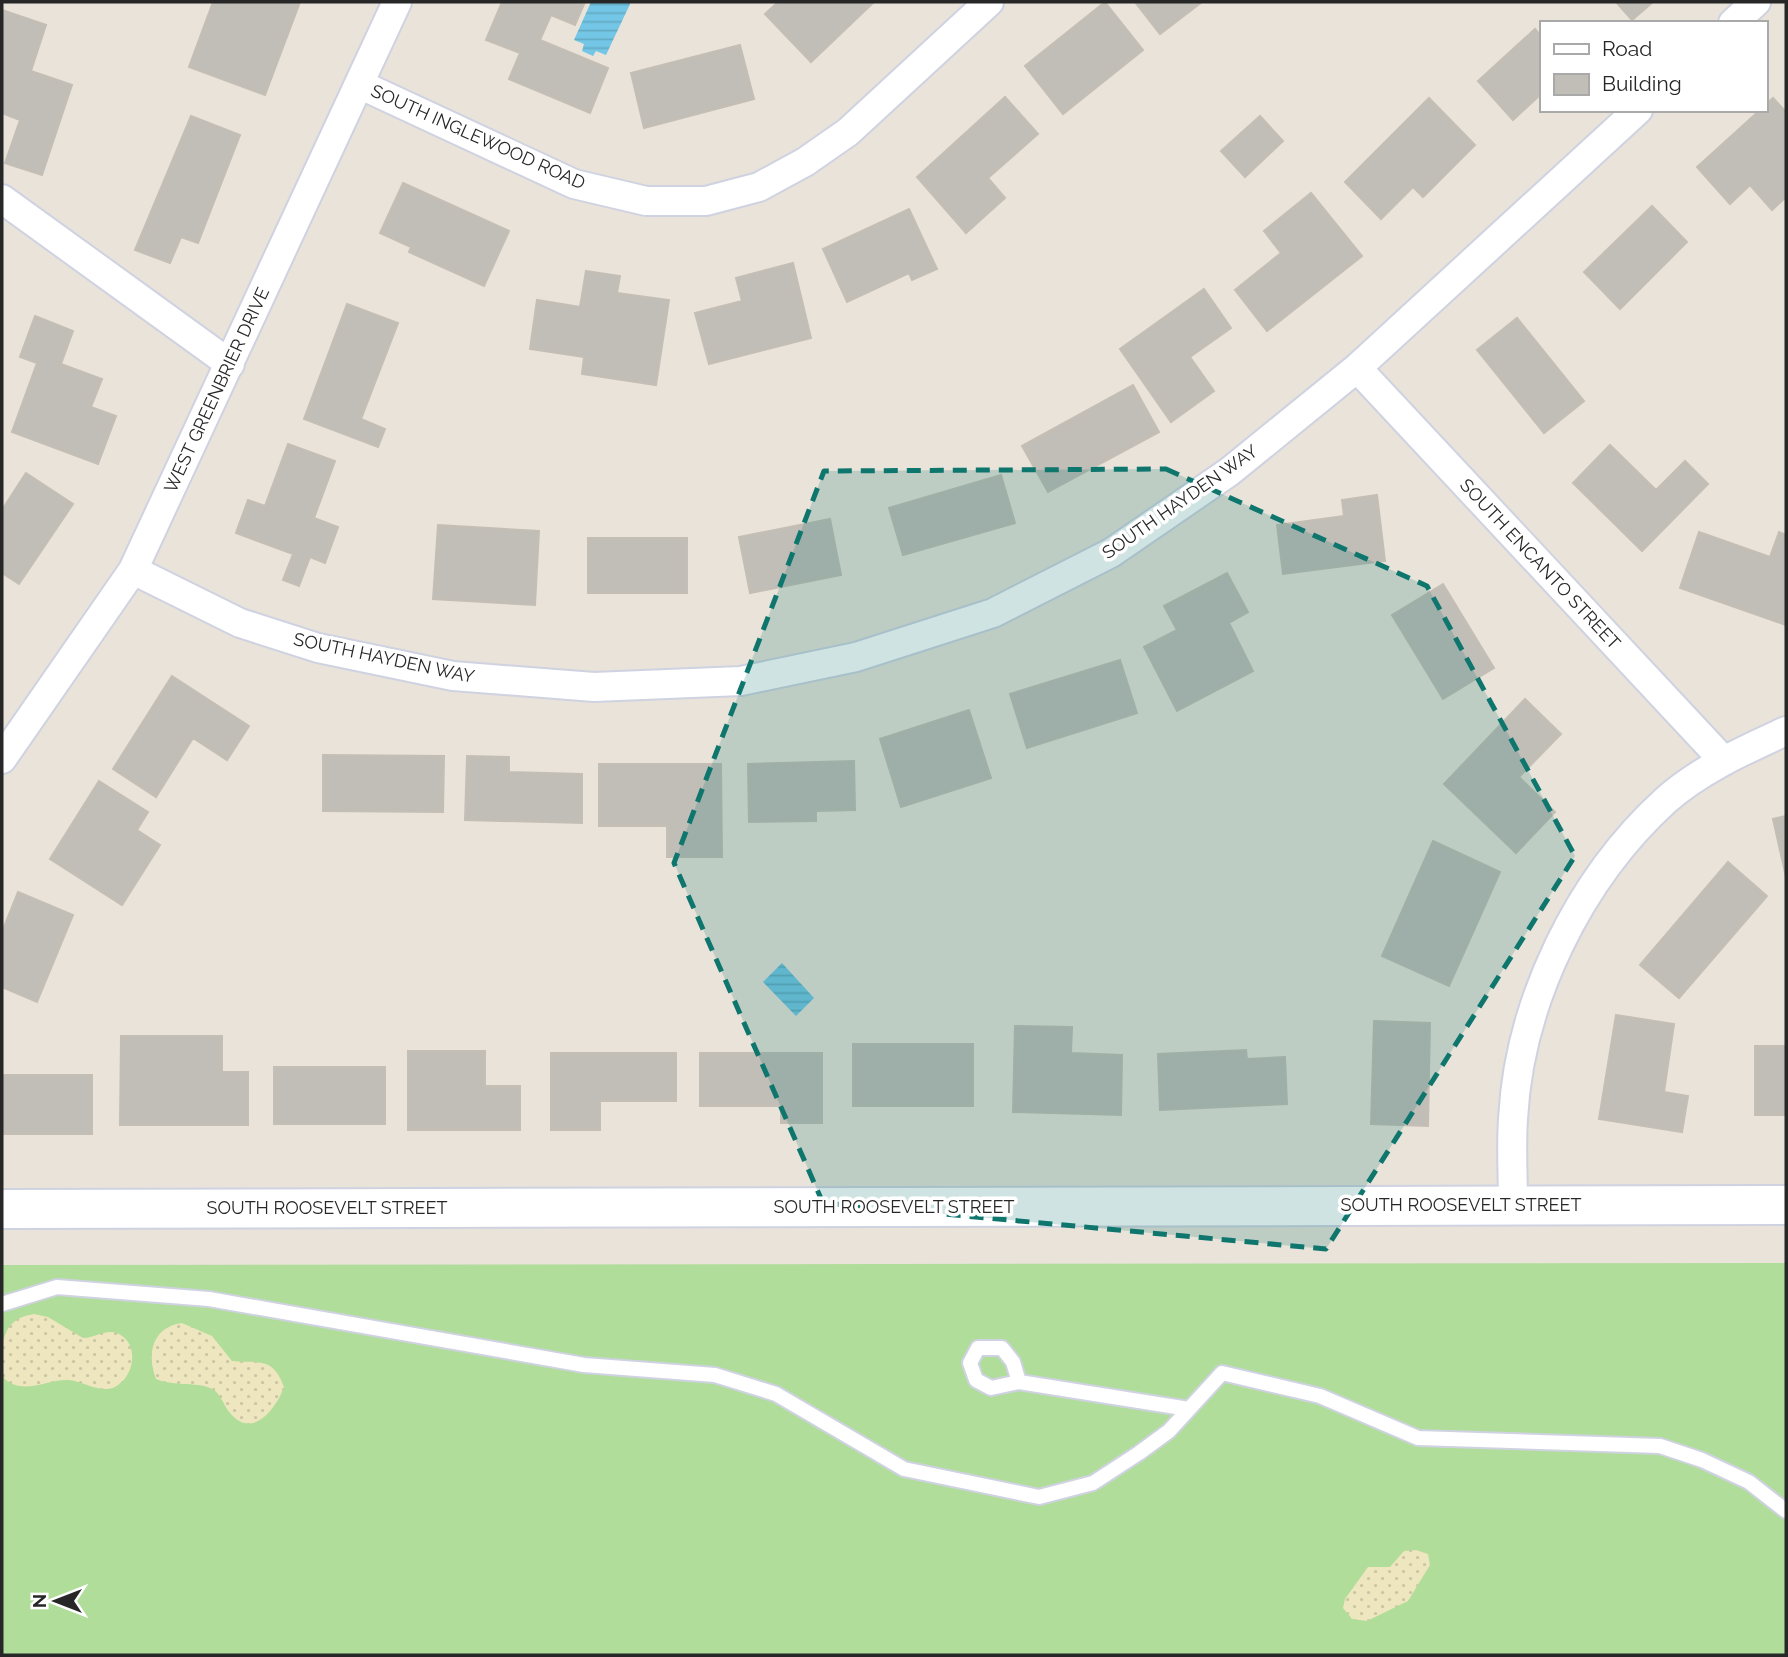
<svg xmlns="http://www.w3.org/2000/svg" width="1788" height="1657" viewBox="0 0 1788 1657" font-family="Raleway,sans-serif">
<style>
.grass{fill:#b0dd99}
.sand{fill:url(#sand-dots)}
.water{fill:url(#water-rules)}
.building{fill:#c1bdb7;stroke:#c4beb4;stroke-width:2}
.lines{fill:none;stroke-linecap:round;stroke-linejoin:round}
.lane-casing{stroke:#cfd2e0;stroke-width:18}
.street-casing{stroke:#cfd2e0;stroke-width:32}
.secondary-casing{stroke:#cfd2e0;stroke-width:42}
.lane{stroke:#fff;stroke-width:14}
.street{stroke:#fff;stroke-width:28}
.secondary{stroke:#fff;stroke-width:38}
.marked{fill:#0f766e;fill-opacity:0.2;stroke:#0f766e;stroke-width:5;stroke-dasharray:14 9;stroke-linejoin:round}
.labels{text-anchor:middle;stroke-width:7;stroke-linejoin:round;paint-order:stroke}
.street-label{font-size:18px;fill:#272727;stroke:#fff}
</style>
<defs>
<pattern id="sand-dots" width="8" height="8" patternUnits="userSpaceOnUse" patternTransform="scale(1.75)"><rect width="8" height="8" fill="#ede6be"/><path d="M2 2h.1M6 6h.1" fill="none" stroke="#cbc5a3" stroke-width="1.8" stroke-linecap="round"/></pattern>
<pattern id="water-rules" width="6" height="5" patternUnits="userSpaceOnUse" patternTransform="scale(1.75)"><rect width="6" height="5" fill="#73c6e5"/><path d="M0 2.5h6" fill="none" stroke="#64aac4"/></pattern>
</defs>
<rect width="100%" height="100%" fill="#e9e3da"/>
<!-- grass -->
<path class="grass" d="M 1786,1263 L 1786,1655 L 2,1655 L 2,1265 Z"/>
<!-- sand -->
<path class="sand" d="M 34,1314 L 48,1317 L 83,1338 C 96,1338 106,1328 119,1334 C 140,1345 134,1377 115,1387 C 100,1394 83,1381 68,1380 C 48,1379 25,1395 6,1380 C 0,1375 2,1366 2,1359 C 2,1335 7,1318 34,1314 Z
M 182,1323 L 212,1336 L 232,1361 C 256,1364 273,1355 284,1387 C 276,1409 252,1440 230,1413 C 224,1406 221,1395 214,1390 C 200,1381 174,1387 156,1379 C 146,1353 153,1327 182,1323 Z
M 1416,1550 L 1428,1554 L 1430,1565 L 1408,1601 L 1367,1621 L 1352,1619 L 1343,1608 L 1345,1599 L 1368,1567 L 1390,1567 L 1404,1551 Z"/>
<!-- water -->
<path class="water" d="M 591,2 L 631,2 L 606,55 L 596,51 L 593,56 L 582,51 L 584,44 L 574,40 Z
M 782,963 L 814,998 L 796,1016 L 763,982 Z"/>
<!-- building -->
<path class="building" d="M 213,2 L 300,2 L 265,95 L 189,67 Z
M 502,2 L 585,2 L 575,25 L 551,15 L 540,40 L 608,68 L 590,113 L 509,79 L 520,53 L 486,40 Z
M 778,2 L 874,2 L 811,62 L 765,14 Z
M 1105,2 L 1143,50 L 1063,114 L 1025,66 Z
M 1135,2 L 1202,2 L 1160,34 Z
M 1616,2 L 1653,2 L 1632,20 Z
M 2,10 L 46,25 L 31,71 L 72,85 L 42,175 L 5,163 L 20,120 L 2,113 Z
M 1535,29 L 1541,36 L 1541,94 L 1513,120 L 1478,81 Z
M 740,45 L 754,99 L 644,128 L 631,73 Z
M 1005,97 L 1038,134 L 988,178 L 1005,198 L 966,233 L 917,177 Z
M 1429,98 L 1475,145 L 1423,197 L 1413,187 L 1381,219 L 1345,182 Z
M 1773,98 L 1786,112 L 1786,197 L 1772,210 L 1750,185 L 1730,204 L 1697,167 L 1760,110 L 1765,110 L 1765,105 Z
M 191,116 L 240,135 L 198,243 L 181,237 L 170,263 L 135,250 Z
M 1260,116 L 1283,141 L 1245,177 L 1221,151 Z
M 403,183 L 509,231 L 484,286 L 409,252 L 411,247 L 380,233 Z
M 1311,193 L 1362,256 L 1267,331 L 1235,290 L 1281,253 L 1264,231 Z
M 1652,206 L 1687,242 L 1620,309 L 1584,272 Z
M 909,209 L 937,269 L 912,280 L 909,273 L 847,302 L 823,249 Z
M 793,263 L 811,338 L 709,364 L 695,313 L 742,301 L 736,278 Z
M 586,271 L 620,276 L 617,293 L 669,300 L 656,385 L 582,374 L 584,357 L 530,349 L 537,300 L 580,307 Z
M 1204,289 L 1231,328 L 1190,357 L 1214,391 L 1171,422 L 1120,349 Z
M 347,304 L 398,323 L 361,419 L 385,429 L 378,447 L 304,419 Z
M 35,316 L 73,331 L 61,364 L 102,379 L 91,407 L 116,416 L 98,464 L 12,432 L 37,363 L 20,357 Z
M 1517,318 L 1584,401 L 1544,433 L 1477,350 Z
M 1133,385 L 1159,432 L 1048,492 L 1022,446 Z
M 288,444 L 335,461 L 314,518 L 338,527 L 325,563 L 310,557 L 299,586 L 283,580 L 293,554 L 236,533 L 248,500 L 265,506 Z
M 1610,445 L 1656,490 L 1685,461 L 1708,484 L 1642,551 L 1573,483 Z
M 26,473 L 73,504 L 19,584 L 2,573 L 2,510 Z
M 1001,475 L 1015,523 L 903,555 L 889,508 Z
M 1377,495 L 1385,561 L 1283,574 L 1277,525 L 1344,516 L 1342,500 Z
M 830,519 L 841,575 L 750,593 L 739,537 Z
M 438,525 L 539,531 L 535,605 L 433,599 Z
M 1699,532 L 1770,557 L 1779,532 L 1786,535 L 1786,625 L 1680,588 Z
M 588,538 L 687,538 L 687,593 L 588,593 Z
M 1227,573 L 1248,612 L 1229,623 L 1253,671 L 1177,711 L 1144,647 L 1177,630 L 1164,606 Z
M 1443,584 L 1494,668 L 1443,699 L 1392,615 Z
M 1120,660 L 1137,713 L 1027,748 L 1010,694 Z
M 172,676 L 249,726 L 227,760 L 193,738 L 156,797 L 113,769 Z
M 1525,699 L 1561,734 L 1519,777 L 1555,812 L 1516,853 L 1444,784 Z
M 969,710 L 991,778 L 901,807 L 880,739 Z
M 323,755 L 444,756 L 443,812 L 323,811 Z
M 467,756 L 509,757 L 509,772 L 582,774 L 582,823 L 465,820 Z
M 854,761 L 855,810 L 816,811 L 816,821 L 749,822 L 748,764 Z
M 599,764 L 721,764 L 722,857 L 667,857 L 667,826 L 599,826 Z
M 99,781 L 148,812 L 137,830 L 160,845 L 122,905 L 50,859 Z
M 1786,816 L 1786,877 L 1773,819 Z
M 1433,841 L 1500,872 L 1449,986 L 1382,956 Z
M 1728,862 L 1767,896 L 1679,998 L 1640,965 Z
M 18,892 L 73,915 L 37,1002 L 2,987 L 2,932 Z
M 1616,1015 L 1674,1024 L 1664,1092 L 1688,1096 L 1682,1132 L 1599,1119 Z
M 1374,1021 L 1430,1023 L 1428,1126 L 1371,1124 Z
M 1015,1026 L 1072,1027 L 1071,1053 L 1122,1055 L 1121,1115 L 1013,1112 Z
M 121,1036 L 222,1036 L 222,1072 L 248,1072 L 248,1125 L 120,1125 Z
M 853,1044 L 973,1044 L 973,1106 L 853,1106 Z
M 1755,1046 L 1786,1046 L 1786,1115 L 1755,1115 Z
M 1246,1050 L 1247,1059 L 1285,1057 L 1287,1104 L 1160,1110 L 1158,1054 Z
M 408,1051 L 485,1051 L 485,1086 L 520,1086 L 520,1130 L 408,1130 Z
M 551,1053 L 676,1053 L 676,1101 L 600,1101 L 600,1130 L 551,1130 Z
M 700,1053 L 822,1053 L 822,1123 L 781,1123 L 781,1106 L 700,1106 Z
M 274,1067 L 385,1067 L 385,1124 L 274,1124 Z
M 2,1075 L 92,1075 L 92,1134 L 2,1134 Z"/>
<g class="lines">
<!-- lane casing -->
<g class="lane-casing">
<path id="lane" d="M 2,1304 L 57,1287 L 209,1299 L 584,1365 L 715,1375 L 776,1394 L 904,1469 L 1039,1497 L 1093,1483 L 1139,1453 L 1169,1431 L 1222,1373 L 1320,1396 L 1418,1438 L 1660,1446 L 1702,1460 L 1749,1482 L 1786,1511
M 1019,1382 L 991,1388 L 976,1380 L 970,1363 L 978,1348 L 1002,1348 L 1013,1362 L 1019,1382 L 1189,1409"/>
</g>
<!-- street casing -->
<g class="street-casing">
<path id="street" d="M 1733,23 L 1756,2
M 359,84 L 574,184 L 646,201 L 706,201 L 759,187 L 805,162 L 848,132 L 989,2
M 2,199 L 230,364
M 1357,368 L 1724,761
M 133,570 L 240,623 L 318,648 L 453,676 L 594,687 L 741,681 L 856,657 L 993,613 L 1111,553 L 1229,472 L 1357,368 L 1638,110
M 2,759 L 133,570 L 397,2
M 1513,1205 C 1513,1177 1511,1148 1513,1119 C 1519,1002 1579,879 1666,800 C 1701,769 1745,750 1786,731"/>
</g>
<!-- secondary casing -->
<g class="secondary-casing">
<path id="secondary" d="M 2,1209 L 1786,1205"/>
</g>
<!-- lane -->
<use href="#lane" class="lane"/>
<!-- street -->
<use href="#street" class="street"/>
<!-- secondary -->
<use href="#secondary" class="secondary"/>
</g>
<!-- marked area -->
<path class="marked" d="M 1166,469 L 1427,586 L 1575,856 L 1326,1249 L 823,1203 L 674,863 L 824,471 Z"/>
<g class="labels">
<!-- street labels -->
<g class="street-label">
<text transform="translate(478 137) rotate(24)" y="6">SOUTH INGLEWOOD ROAD</text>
<text transform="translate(217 390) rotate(-65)" y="6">WEST GREENBRIER DRIVE</text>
<text transform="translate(1180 502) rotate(-35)" y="6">SOUTH HAYDEN WAY</text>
<text transform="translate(1540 564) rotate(47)" y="6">SOUTH ENCANTO STREET</text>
<text transform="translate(384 658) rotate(12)" y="6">SOUTH HAYDEN WAY</text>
<text x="1461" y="1211">SOUTH ROOSEVELT STREET</text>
<text x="894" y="1213">SOUTH ROOSEVELT STREET</text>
<text x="327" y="1214">SOUTH ROOSEVELT STREET</text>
</g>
</g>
<!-- border -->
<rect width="1788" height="1657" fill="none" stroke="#272727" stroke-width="7"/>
<!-- legend -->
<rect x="1540" y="21" width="228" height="91" fill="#ffffff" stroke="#a9a9a9" stroke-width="2"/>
<rect x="1554" y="44" width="35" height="10" fill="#ffffff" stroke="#a9a9a9" stroke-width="2"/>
<text x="1602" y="56" font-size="21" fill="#272727">Road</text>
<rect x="1554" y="74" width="35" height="21" fill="#c1bdb7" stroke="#a9a9a9" stroke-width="2"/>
<text x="1602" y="91" font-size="21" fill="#272727">Building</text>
<!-- north arrow -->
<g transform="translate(56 1601) rotate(270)" stroke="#ffffff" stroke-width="5" paint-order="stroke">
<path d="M0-5L12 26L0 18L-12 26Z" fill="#272727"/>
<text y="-10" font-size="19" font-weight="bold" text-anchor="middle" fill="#272727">N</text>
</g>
</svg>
